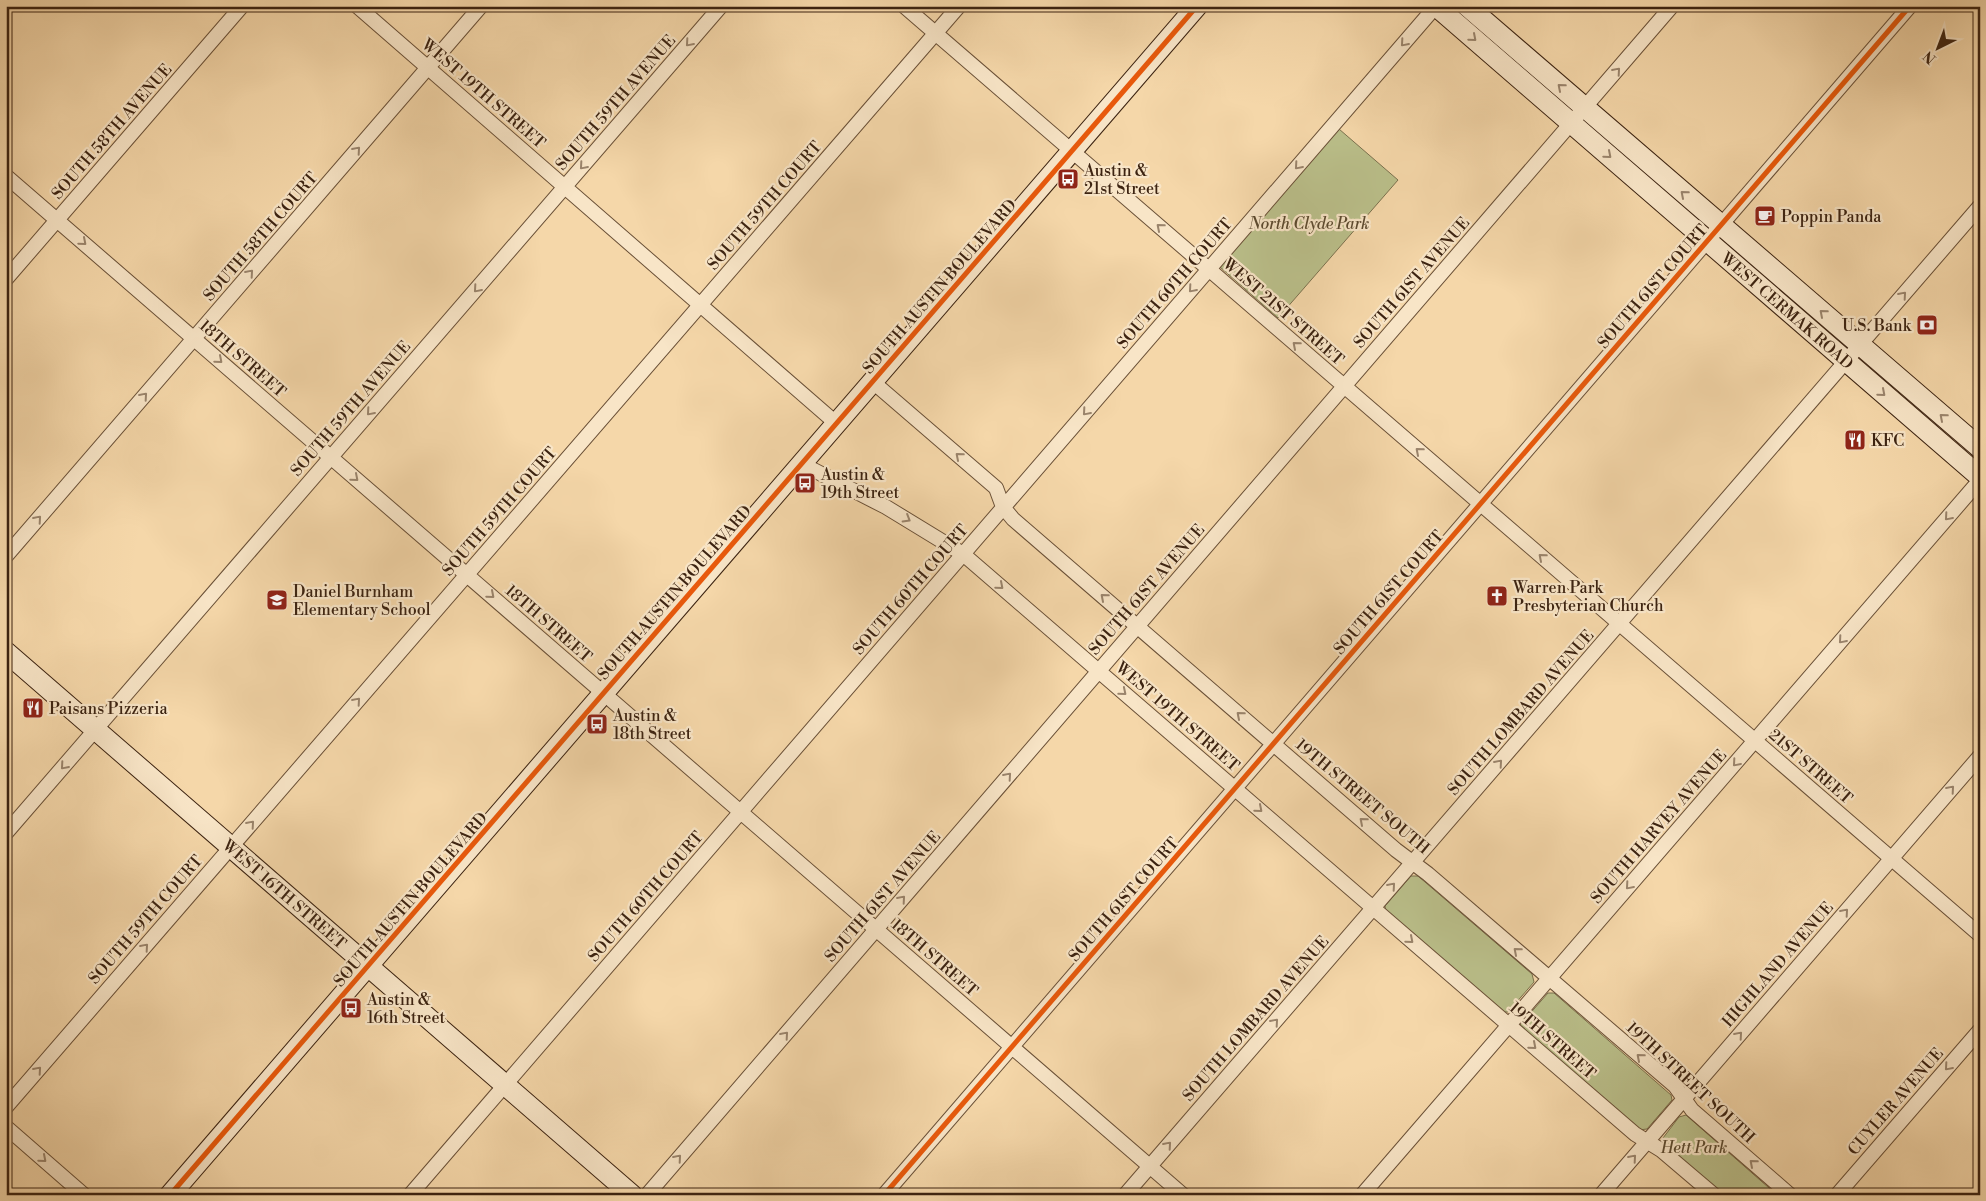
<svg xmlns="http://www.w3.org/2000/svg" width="1986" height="1201" viewBox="0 0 1986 1201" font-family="'Libre Bodoni',serif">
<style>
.green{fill:#babf8a;stroke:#7b714e}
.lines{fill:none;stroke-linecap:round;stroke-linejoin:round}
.street-casing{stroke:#6a5037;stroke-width:16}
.secondary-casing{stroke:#3c2311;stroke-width:22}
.street{stroke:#f8e5c7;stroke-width:14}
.secondary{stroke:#f8e5c7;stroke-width:20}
.cycleway-casing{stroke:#f8e5c7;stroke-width:8}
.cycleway{stroke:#e8590c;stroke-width:5}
.oneway{stroke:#9a846c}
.labels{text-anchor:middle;stroke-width:4.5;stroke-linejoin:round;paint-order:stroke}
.street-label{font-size:16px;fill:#3c2311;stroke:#f8e5c7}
.poi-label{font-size:16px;fill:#3c2311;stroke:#f8e5c7;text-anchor:start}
.park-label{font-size:16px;font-style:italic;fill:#5c4a2f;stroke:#f8e5c7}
</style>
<rect width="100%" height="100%" fill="#f5d7a9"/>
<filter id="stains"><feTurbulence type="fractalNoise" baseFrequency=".004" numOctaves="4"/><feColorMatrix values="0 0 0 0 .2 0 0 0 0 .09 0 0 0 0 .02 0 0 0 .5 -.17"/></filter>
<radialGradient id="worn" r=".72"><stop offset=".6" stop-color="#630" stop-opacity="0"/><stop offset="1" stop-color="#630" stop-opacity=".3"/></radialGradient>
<!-- green -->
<path class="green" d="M 1339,129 L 1398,180 L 1278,318 L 1220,267 Z
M 1411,876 L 1418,876 L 1532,974 L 1534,982 L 1508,1012 L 1501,1012 L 1386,912 L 1385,906 Z
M 1548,993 L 1554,993 L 1671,1095 L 1672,1100 L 1647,1129 L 1639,1130 L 1522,1030 L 1520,1025 Z
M 1686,1115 L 1777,1195 L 1721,1195 L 1664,1146 L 1663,1138 L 1679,1117 Z"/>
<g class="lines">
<!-- street casing -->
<g class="street-casing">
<path id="street" d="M 357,6 L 837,424
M 904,6 L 1980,935
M 6,176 L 1183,1195
M 6,279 L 242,6
M 873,382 L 996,488 L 1003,507 L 1013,519 L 1396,850 L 1428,874 L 1675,1086 L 1692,1110 L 1790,1195
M 802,464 L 886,507 L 963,554 L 1635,1134 L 1661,1150 L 1714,1195
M 6,556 L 481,6
M 6,833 L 721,6
M 6,1107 L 959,6
M 6,1127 L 84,1195
M 410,1195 L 1436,6
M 647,1195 L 1672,6
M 884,1195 L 1910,6
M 1125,1195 L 1980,206
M 1362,1195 L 1980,480
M 1601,1195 L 1980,756
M 1837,1195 L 1980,1030"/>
</g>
<!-- secondary casing -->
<g class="secondary-casing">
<g id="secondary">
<path id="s1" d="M 1436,6 L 1980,477"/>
<path d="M 1467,6 L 1980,448"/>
<path id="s2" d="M 6,652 L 632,1195"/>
<path d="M 170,1195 L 1197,6"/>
</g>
</g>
<!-- street -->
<use href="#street" class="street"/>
<!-- secondary -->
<use href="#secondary" class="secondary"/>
<!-- cycleway casing -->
<g class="cycleway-casing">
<path id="cycleway" d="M 170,1195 L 1197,6
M 884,1195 L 1910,6"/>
</g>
<!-- cycleway -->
<use href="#cycleway" class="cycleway"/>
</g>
<!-- one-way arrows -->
<defs><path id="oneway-chevron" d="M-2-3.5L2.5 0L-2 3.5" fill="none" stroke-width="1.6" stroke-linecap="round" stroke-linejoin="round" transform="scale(1.25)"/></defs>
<g class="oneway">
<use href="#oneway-chevron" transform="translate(1473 38) rotate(41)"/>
<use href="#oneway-chevron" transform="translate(689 43) rotate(131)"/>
<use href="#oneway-chevron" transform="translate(1404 43) rotate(131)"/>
<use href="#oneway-chevron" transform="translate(1617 71) rotate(-49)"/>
<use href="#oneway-chevron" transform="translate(1561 87) rotate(-139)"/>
<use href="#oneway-chevron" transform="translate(357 150) rotate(-49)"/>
<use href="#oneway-chevron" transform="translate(1608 155) rotate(41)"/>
<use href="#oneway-chevron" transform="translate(583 166) rotate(131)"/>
<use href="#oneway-chevron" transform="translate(1298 166) rotate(131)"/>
<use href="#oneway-chevron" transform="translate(1684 194) rotate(-139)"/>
<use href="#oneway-chevron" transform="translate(1160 227) rotate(-139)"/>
<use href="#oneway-chevron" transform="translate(83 242) rotate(41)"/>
<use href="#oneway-chevron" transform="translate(250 273) rotate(-49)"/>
<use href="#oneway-chevron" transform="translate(477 289) rotate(131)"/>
<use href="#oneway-chevron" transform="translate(1192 289) rotate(131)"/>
<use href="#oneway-chevron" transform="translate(1903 295) rotate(-49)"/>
<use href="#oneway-chevron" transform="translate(1823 313) rotate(-139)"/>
<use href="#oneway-chevron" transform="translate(1296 345) rotate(-139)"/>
<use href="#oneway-chevron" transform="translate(219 360) rotate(41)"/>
<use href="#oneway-chevron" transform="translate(1882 393) rotate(41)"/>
<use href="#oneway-chevron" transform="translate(144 396) rotate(-49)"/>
<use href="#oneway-chevron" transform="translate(370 412) rotate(131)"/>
<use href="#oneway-chevron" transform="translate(1086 412) rotate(131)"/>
<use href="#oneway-chevron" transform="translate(1943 417) rotate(-139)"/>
<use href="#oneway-chevron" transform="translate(1419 451) rotate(-139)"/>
<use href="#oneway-chevron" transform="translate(959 456) rotate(-139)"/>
<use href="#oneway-chevron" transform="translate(355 478) rotate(41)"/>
<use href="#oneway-chevron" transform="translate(1948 517) rotate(131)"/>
<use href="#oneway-chevron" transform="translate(38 519) rotate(-49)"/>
<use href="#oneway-chevron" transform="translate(907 519) rotate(31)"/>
<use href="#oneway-chevron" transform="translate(1542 557) rotate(-139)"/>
<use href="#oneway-chevron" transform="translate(1000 586) rotate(41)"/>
<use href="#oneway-chevron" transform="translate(491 595) rotate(41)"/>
<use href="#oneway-chevron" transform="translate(1104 597) rotate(-139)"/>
<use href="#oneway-chevron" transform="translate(1842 640) rotate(131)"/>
<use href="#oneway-chevron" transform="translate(1123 692) rotate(40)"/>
<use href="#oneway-chevron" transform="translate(357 701) rotate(-49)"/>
<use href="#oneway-chevron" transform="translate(1240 715) rotate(-139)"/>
<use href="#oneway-chevron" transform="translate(1499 763) rotate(-49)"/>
<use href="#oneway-chevron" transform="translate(1736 763) rotate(131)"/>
<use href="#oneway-chevron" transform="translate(64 766) rotate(131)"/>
<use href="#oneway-chevron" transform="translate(1008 776) rotate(-49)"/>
<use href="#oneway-chevron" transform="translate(1951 789) rotate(-49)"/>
<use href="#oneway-chevron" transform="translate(1259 809) rotate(41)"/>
<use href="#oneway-chevron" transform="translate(1363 821) rotate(-139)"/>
<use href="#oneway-chevron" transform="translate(251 824) rotate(-49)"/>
<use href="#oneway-chevron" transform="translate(1392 886) rotate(-49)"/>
<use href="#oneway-chevron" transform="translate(1629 886) rotate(131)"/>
<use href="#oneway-chevron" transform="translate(902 899) rotate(-49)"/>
<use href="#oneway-chevron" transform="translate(1845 912) rotate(-49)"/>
<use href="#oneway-chevron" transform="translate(1410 940) rotate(41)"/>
<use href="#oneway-chevron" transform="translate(145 947) rotate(-49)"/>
<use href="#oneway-chevron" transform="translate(1517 951) rotate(-139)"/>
<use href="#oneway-chevron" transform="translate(1275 1022) rotate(-49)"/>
<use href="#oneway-chevron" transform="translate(785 1035) rotate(-49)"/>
<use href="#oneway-chevron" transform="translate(1739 1035) rotate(-49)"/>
<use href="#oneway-chevron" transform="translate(1533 1046) rotate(41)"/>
<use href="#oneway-chevron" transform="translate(1640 1057) rotate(-139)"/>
<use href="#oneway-chevron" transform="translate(1948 1067) rotate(131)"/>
<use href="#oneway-chevron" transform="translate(38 1070) rotate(-49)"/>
<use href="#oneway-chevron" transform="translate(1168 1145) rotate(-49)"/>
<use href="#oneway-chevron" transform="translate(678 1158) rotate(-49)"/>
<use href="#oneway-chevron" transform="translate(1633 1158) rotate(-49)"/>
<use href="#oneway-chevron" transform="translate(43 1159) rotate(41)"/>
<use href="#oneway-chevron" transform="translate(1753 1163) rotate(-139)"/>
</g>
<!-- icons -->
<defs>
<g id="bus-square" transform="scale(1.125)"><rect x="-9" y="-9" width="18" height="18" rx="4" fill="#8f2418" stroke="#f8e5c7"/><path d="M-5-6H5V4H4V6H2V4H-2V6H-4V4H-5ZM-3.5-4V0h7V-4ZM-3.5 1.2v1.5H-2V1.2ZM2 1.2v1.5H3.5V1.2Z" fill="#fff"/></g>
<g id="cafe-square" transform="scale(1.125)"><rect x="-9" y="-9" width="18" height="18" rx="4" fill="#8f2418" stroke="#f8e5c7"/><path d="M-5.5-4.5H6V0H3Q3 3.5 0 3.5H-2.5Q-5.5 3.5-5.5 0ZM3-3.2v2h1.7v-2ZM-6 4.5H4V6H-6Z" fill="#fff"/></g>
<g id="bank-square" transform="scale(1.125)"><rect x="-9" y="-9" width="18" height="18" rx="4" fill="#8f2418" stroke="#f8e5c7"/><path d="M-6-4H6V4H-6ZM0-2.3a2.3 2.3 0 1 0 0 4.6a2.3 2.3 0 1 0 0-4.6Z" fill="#fff"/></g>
<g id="restaurant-square" transform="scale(1.125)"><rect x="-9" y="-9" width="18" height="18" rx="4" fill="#8f2418" stroke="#f8e5c7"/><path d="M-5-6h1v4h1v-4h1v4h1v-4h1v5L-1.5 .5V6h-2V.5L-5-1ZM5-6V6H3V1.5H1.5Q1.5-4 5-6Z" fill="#fff"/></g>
<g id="church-square" transform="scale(1.125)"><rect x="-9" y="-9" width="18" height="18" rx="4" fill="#8f2418" stroke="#f8e5c7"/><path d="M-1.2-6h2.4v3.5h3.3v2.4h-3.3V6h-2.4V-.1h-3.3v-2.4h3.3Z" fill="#fff"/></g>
<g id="school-square" transform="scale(1.125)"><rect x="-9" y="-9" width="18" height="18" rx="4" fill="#8f2418" stroke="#f8e5c7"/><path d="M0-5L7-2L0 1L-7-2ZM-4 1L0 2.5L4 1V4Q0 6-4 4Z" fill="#fff"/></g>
</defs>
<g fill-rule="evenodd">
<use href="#bus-square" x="1068" y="179"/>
<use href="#cafe-square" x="1765" y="216"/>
<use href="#bank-square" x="1927" y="325"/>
<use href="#restaurant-square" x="1855" y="440"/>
<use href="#bus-square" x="805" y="483"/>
<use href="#church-square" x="1497" y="596"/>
<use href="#school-square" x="277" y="600"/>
<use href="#restaurant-square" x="33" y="708"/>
<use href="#bus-square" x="597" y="724"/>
<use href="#bus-square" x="351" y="1008"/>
</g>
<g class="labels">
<!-- street labels -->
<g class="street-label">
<text transform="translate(484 93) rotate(41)" y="6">WEST 19TH STREET</text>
<text transform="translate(615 102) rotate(-49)" y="6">SOUTH 59TH AVENUE</text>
<text transform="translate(111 131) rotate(-49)" y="6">SOUTH 58TH AVENUE</text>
<text transform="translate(764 205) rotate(-49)" y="6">SOUTH 59TH COURT</text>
<text transform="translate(260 236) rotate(-49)" y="6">SOUTH 58TH COURT</text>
<text transform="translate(1411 282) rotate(-49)" y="6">SOUTH 61ST AVENUE</text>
<text transform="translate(1174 283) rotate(-49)" y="6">SOUTH 60TH COURT</text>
<text transform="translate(939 286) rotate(-49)" y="6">SOUTH AUSTIN BOULEVARD</text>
<text transform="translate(1652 286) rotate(-49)" y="6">SOUTH 61ST COURT</text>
<text dy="6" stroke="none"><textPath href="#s1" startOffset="465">WEST CERMAK ROAD</textPath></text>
<text transform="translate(1284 311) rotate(41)" y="6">WEST 21ST STREET</text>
<text transform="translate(243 358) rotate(41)" y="6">18TH STREET</text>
<text transform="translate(350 408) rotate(-49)" y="6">SOUTH 59TH AVENUE</text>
<text transform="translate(499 511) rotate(-49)" y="6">SOUTH 59TH COURT</text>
<text transform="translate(910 589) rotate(-49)" y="6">SOUTH 60TH COURT</text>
<text transform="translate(1146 589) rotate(-49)" y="6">SOUTH 61ST AVENUE</text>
<text transform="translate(674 592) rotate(-49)" y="6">SOUTH AUSTIN BOULEVARD</text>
<text transform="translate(1388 592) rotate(-49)" y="6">SOUTH 61ST COURT</text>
<text transform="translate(549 623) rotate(41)" y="6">18TH STREET</text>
<text transform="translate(1520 712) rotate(-49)" y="6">SOUTH LOMBARD AVENUE</text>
<text transform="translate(1178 716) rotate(41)" y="6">WEST 19TH STREET</text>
<text transform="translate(1811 766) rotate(41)" y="6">21ST STREET</text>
<text transform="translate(1363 796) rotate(40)" y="6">19TH STREET SOUTH</text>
<text transform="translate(1658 826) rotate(-49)" y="6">SOUTH HARVEY AVENUE</text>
<text dy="6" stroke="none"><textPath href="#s2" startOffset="369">WEST 16TH STREET</textPath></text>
<text transform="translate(645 896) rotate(-49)" y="6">SOUTH 60TH COURT</text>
<text transform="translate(882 896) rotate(-49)" y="6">SOUTH 61ST AVENUE</text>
<text transform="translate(410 899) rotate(-49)" y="6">SOUTH AUSTIN BOULEVARD</text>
<text transform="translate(1123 899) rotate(-49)" y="6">SOUTH 61ST COURT</text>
<text transform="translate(145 919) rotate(-49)" y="6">SOUTH 59TH COURT</text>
<text transform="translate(935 957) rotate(41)" y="6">18TH STREET</text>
<text transform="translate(1777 964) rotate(-49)" y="6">HIGHLAND AVENUE</text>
<text transform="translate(1255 1018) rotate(-49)" y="6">SOUTH LOMBARD AVENUE</text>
<text transform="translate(1553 1040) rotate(41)" y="6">19TH STREET</text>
<text transform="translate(1691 1082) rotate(43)" y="6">19TH STREET SOUTH</text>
<text transform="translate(1895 1101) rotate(-49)" y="6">CUYLER AVENUE</text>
</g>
<!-- poi labels -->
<g class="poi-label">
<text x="1084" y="176">Austin &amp;<tspan x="1084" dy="18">21st Street</tspan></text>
<text x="1781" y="222">Poppin Panda</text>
<text x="1911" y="331" text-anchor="end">U.S. Bank</text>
<text x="1871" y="446">KFC</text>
<text x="821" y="480">Austin &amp;<tspan x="821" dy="18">19th Street</tspan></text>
<text x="1513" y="593">Warren Park<tspan x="1513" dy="18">Presbyterian Church</tspan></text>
<text x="293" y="597">Daniel Burnham<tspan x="293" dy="18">Elementary School</tspan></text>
<text x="49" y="714">Paisans Pizzeria</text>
<text x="613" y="721">Austin &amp;<tspan x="613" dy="18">18th Street</tspan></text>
<text x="367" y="1005">Austin &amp;<tspan x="367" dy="18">16th Street</tspan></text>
</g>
<!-- park labels -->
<g class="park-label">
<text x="1309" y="229">North Clyde Park</text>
<text x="1694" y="1153">Hett Park</text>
</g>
</g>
<!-- margin -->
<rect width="1986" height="1201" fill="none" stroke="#f5d7a9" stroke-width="25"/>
<rect x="8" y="8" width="1971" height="1186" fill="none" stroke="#3c2311" stroke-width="2.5"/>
<rect x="12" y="12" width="1961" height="1176" fill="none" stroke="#3c2311"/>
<!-- north arrow -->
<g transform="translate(1938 48) rotate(222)" stroke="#f8e5c7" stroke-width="4" paint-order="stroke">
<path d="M0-4L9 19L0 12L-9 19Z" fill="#3c2311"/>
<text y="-8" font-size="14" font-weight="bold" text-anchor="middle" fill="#3c2311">N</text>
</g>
<rect width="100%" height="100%" filter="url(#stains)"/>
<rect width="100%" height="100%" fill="url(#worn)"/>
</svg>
